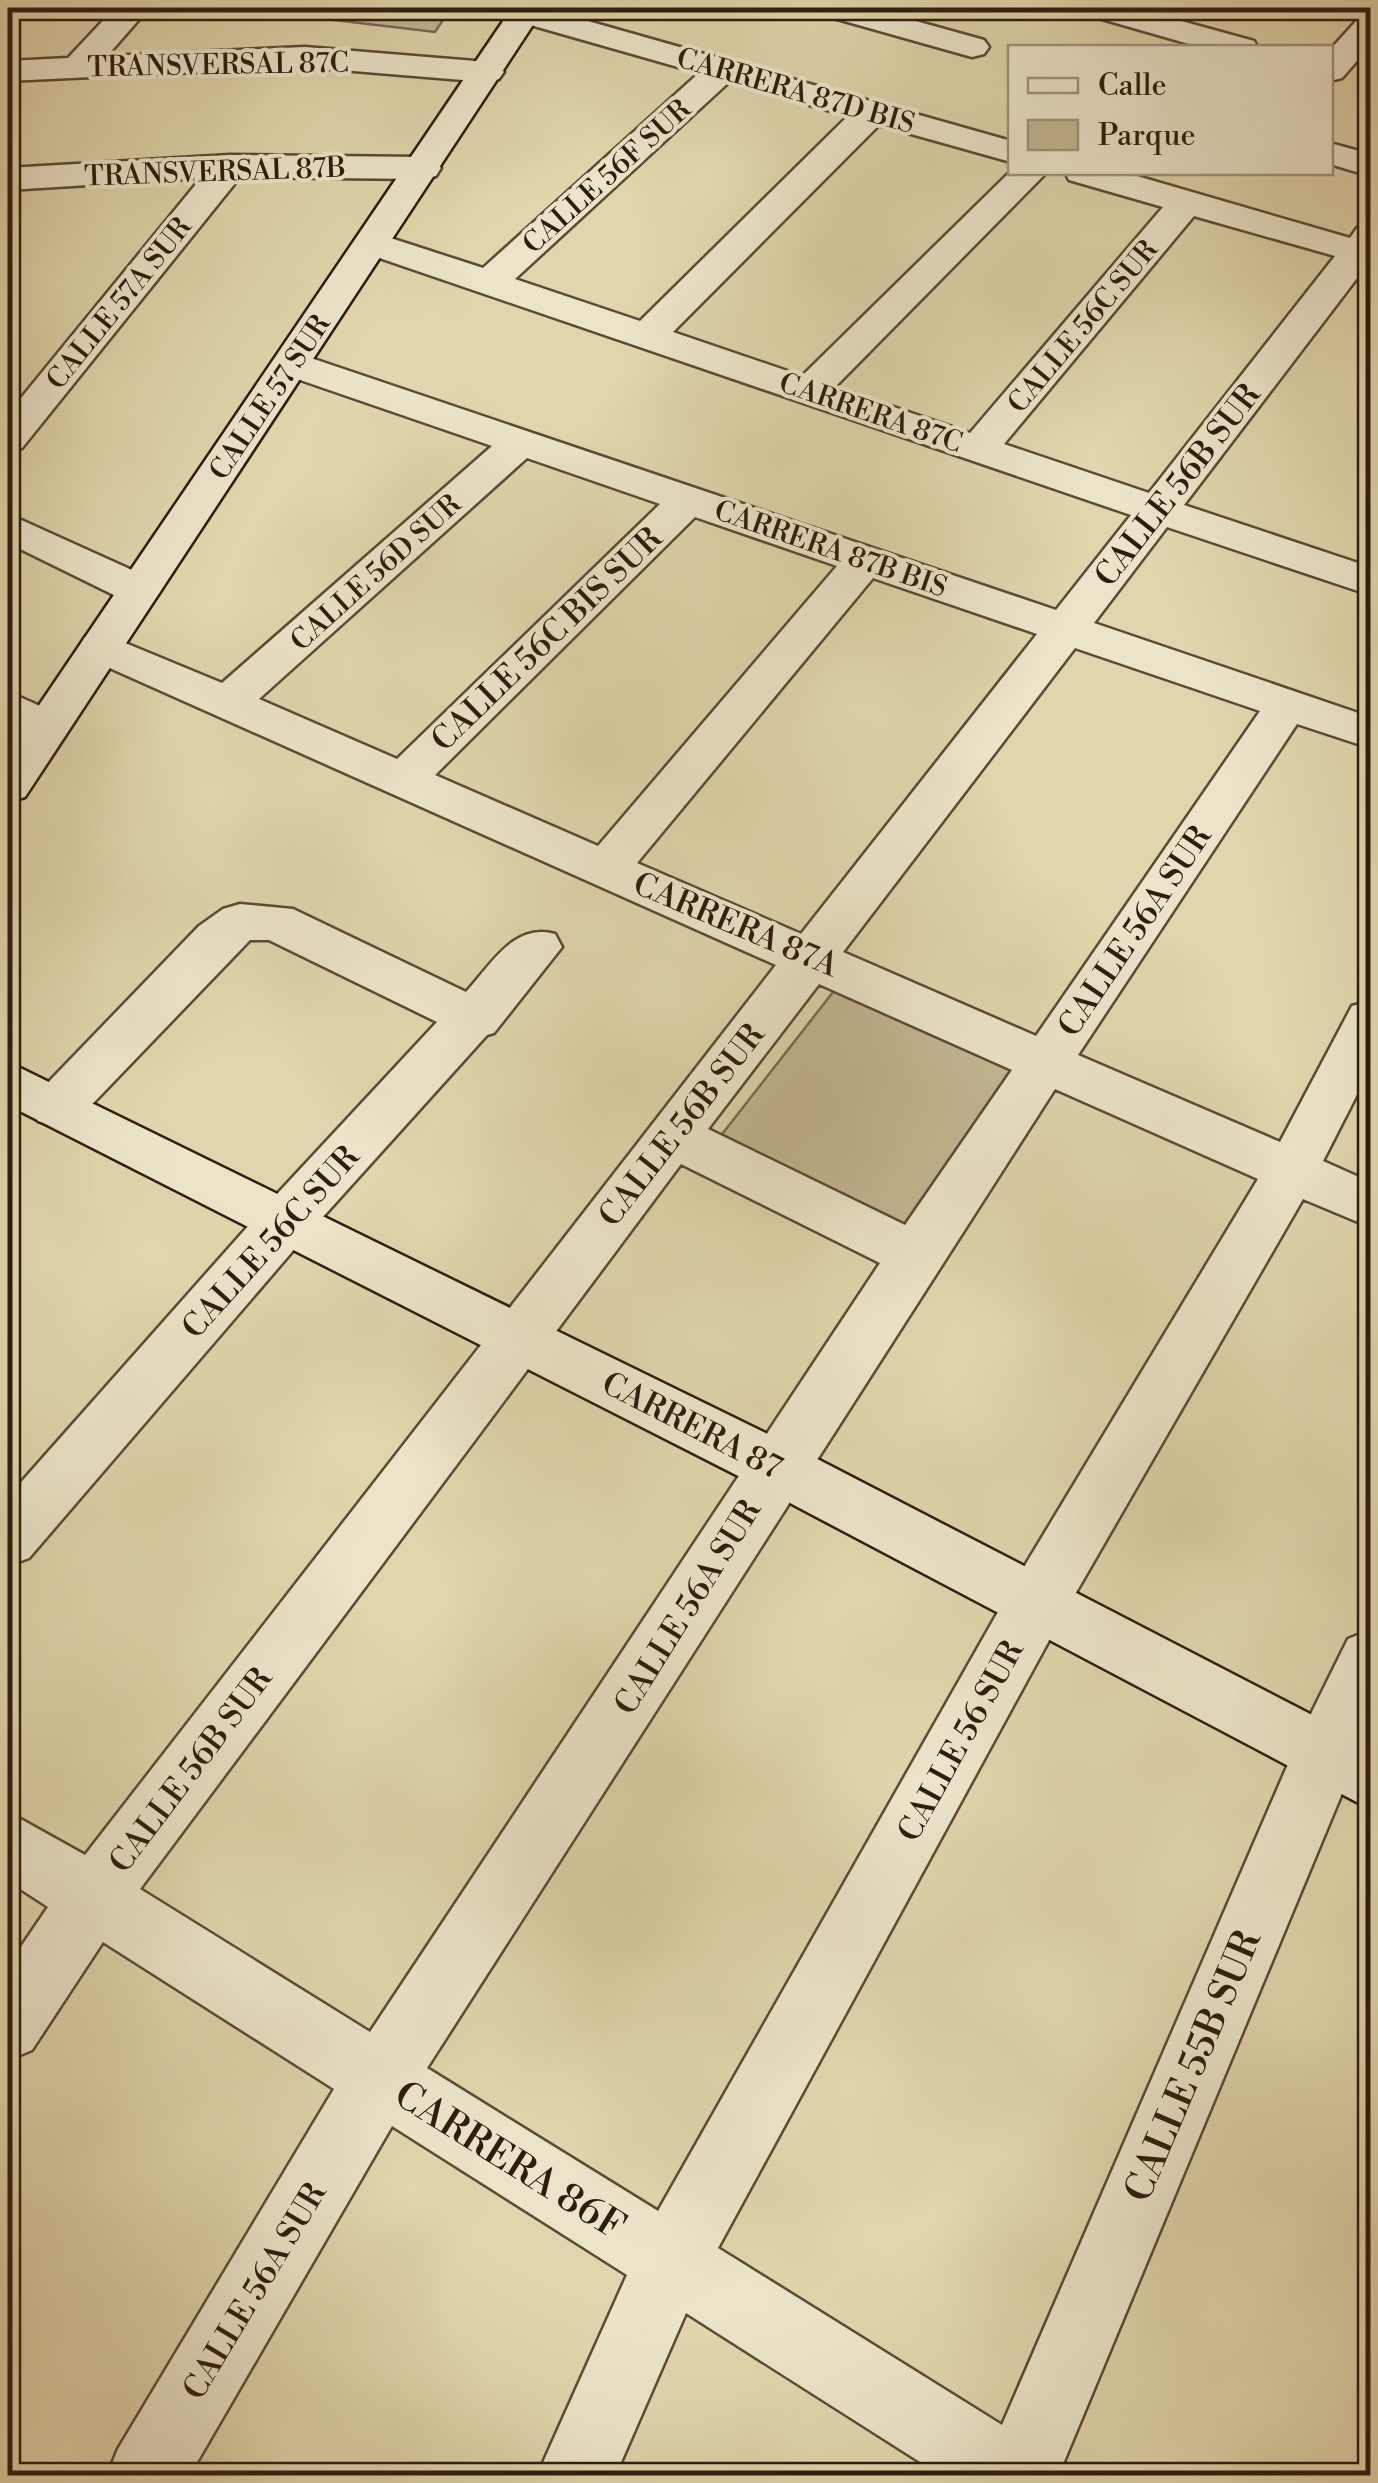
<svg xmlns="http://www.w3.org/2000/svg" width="1378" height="2483" viewBox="0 0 1378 2483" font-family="'Libre Bodoni',serif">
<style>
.green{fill:#c2b691;stroke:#786950;stroke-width:2.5}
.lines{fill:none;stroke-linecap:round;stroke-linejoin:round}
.street-casing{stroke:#5a4a36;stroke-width:5}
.secondary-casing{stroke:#2e1c0f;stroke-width:5}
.street{fill:#ebe4c9;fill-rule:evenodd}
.secondary{fill:#ebe4c9;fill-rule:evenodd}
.labels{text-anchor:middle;stroke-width:8;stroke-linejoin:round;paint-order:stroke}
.far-street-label{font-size:28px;fill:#2e1c0f;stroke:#ebe4c9}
.street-label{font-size:32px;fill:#2e1c0f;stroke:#ebe4c9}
.near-street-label{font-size:38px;fill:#2e1c0f;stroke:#ebe4c9}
</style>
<rect width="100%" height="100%" fill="#e0d5ac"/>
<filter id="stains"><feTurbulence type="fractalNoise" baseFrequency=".002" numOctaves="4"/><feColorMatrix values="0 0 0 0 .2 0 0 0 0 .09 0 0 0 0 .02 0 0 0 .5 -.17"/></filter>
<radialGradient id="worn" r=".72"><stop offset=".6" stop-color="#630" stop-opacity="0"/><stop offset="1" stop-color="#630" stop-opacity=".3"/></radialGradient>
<!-- green -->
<path class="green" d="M 233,8 L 451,8 L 435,32 Z
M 837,987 L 1018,1070 L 906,1229 L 719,1138 Z"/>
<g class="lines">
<!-- street casing -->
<g class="street-casing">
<path id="street" d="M 124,8 L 137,10 L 141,17 L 107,56 L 305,47 L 487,62 L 499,65 L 504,72 L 499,79 L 487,82 L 305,67 L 8,81 L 8,61 L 68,58 L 113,10 Z
M 512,8 L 542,8 L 1011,141 L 1011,162 L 879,125 L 673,332 L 802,376 L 1011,171 L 1047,172 L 835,387 L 970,433 L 1163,207 L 1069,180 L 1065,172 L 1123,172 L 1350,238 L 1357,228 L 1370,225 L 1370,266 L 1367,265 L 1184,505 L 1370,567 L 1370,595 L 1167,527 L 1094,623 L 1370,717 L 1370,748 L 1297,724 L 1078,1055 L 1280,1142 L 1352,1006 L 1370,1001 L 1370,1069 L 1323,1161 L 1370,1182 L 1370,1227 L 1303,1199 L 1059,1622 L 718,2248 L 1002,2425 L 1302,1732 L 1348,1639 L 1370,1630 L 1370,1726 L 1058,2476 L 942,2476 L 686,2313 L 615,2476 L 537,2476 L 627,2275 L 392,2126 L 189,2476 L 107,2476 L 118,2449 L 334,2089 L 103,1942 L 32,2050 L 8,2060 L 8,1966 L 48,1907 L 8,1881 L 8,1812 L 85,1855 L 776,965 L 85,657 L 79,647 L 85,637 L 101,633 L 222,683 L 492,446 L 277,372 L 271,364 L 277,356 L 305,356 L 1056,610 L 1131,515 L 359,251 L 354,243 L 359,235 L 372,232 L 483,268 L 699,73 L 513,20 L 509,13 ZM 729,82 L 848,116 L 640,321 L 515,279 ZM 1194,216 L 1335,256 L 1149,493 L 1004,444 ZM 527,458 L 660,504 L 397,759 L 259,699 ZM 695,517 L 837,566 L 598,846 L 435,775 ZM 873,578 L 1037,634 L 801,934 L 637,863 ZM 1075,648 L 1260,711 L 1036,1036 L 843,952 ZM 819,984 L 1012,1070 L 905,1225 L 708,1129 ZM 1055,1089 L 1258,1179 L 1015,1582 L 658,2211 L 427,2068 ZM 681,1164 L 880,1263 L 370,2032 L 140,1889 Z
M 819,8 L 869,8 L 984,40 L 989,47 L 984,54 L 972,57 L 823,15 Z
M 1084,8 L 1134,8 L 1254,41 L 1258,48 L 1203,48 L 1088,15 Z
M 1370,16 L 1370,46 L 1342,78 L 1330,81 L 1330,50 L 1358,19 Z
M 1330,143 L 1370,154 L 1370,176 L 1330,164 Z
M 230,155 L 423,157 L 436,160 L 441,168 L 436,176 L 423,179 L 240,177 L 22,448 L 8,451 L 8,414 L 201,178 L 8,190 L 8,168 Z
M 8,514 L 154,580 L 161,590 L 154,600 L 139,604 L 124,600 L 8,543 Z
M 8,692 L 63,716 L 70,727 L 63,738 L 47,742 L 8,726 Z
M 240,904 L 293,909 L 466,992 C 491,965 514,922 555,934 L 562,947 L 494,1033 L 487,1035 L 303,1239 L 29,1558 L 8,1566 L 8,1497 L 265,1207 L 437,1022 L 269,940 L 250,940 L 76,1121 L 57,1127 L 38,1121 L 31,1107 L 38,1093 L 199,926 L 223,909 Z"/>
</g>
<!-- secondary casing -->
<g class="secondary-casing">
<path id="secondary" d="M 512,8 L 544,8 L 25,797 L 8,802 L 8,751 Z
M 8,1062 L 796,1448 L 1370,1745 L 1370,1809 L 754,1484 L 8,1105 Z"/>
</g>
<!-- street -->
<use href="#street" class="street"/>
<!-- secondary -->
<use href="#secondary" class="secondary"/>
</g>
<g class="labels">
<!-- far-street labels -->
<g class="far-street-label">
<text transform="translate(218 64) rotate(-1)" y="10">TRANSVERSAL 87C</text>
<text transform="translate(796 90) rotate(16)" y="10">CARRERA 87D BIS</text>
<text transform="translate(215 171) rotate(-2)" y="10">TRANSVERSAL 87B</text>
<text transform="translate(606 176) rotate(-42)" y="10">CALLE 56F SUR</text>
<text transform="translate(118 303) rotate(-51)" y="10">CALLE 57A SUR</text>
<text transform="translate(1082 326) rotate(-50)" y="10">CALLE 56C SUR</text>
<text transform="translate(269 397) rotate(-56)" y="10">CALLE 57 SUR</text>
<text transform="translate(871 412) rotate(19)" y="10">CARRERA 87C</text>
<text transform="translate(831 548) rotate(19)" y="10">CARRERA 87B BIS</text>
<text transform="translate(375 572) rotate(-42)" y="10">CALLE 56D SUR</text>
</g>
<!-- street labels -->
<g class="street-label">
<text transform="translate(1177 485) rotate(-52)" y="11">CALLE 56B SUR</text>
<text transform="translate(546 639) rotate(-44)" y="11">CALLE 56C BIS SUR</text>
<text transform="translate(736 924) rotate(23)" y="11">CARRERA 87A</text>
<text transform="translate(1134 931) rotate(-56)" y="11">CALLE 56A SUR</text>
<text transform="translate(681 1125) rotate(-52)" y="11">CALLE 56B SUR</text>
<text transform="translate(270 1242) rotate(-48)" y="11">CALLE 56C SUR</text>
<text transform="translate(692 1425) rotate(27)" y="11">CARRERA 87</text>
<text transform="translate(687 1607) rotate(-58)" y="11">CALLE 56A SUR</text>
<text transform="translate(960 1741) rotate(-61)" y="11">CALLE 56 SUR</text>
<text transform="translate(190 1770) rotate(-53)" y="11">CALLE 56B SUR</text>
<text transform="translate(254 2291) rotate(-59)" y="11">CALLE 56A SUR</text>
</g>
<!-- near-street labels -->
<g class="near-street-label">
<text transform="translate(1192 2066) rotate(-67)" y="13">CALLE 55B SUR</text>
<text transform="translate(510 2160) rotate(32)" y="13">CARRERA 86F</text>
</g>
</g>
<!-- margin -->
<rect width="1378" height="2483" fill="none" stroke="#e0d5ac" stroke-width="40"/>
<rect x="10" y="10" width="1358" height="2463" fill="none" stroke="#2e1c0f" stroke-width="5"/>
<rect x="20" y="20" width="1338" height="2443" fill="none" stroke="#2e1c0f" stroke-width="2.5"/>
<!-- legend -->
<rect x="1008" y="45" width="325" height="130" fill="#ebe4c9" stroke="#9f947f" stroke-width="2.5"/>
<rect x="1028" y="78" width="50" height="15" fill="#ebe4c9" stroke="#9f947f" stroke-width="2.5"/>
<text x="1098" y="95" font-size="30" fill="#2e1c0f">Calle</text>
<rect x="1028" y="120" width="50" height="30" fill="#c2b691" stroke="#9f947f" stroke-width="2.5"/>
<text x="1098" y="145" font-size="30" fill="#2e1c0f">Parque</text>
<rect width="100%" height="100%" filter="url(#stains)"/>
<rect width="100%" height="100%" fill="url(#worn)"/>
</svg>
